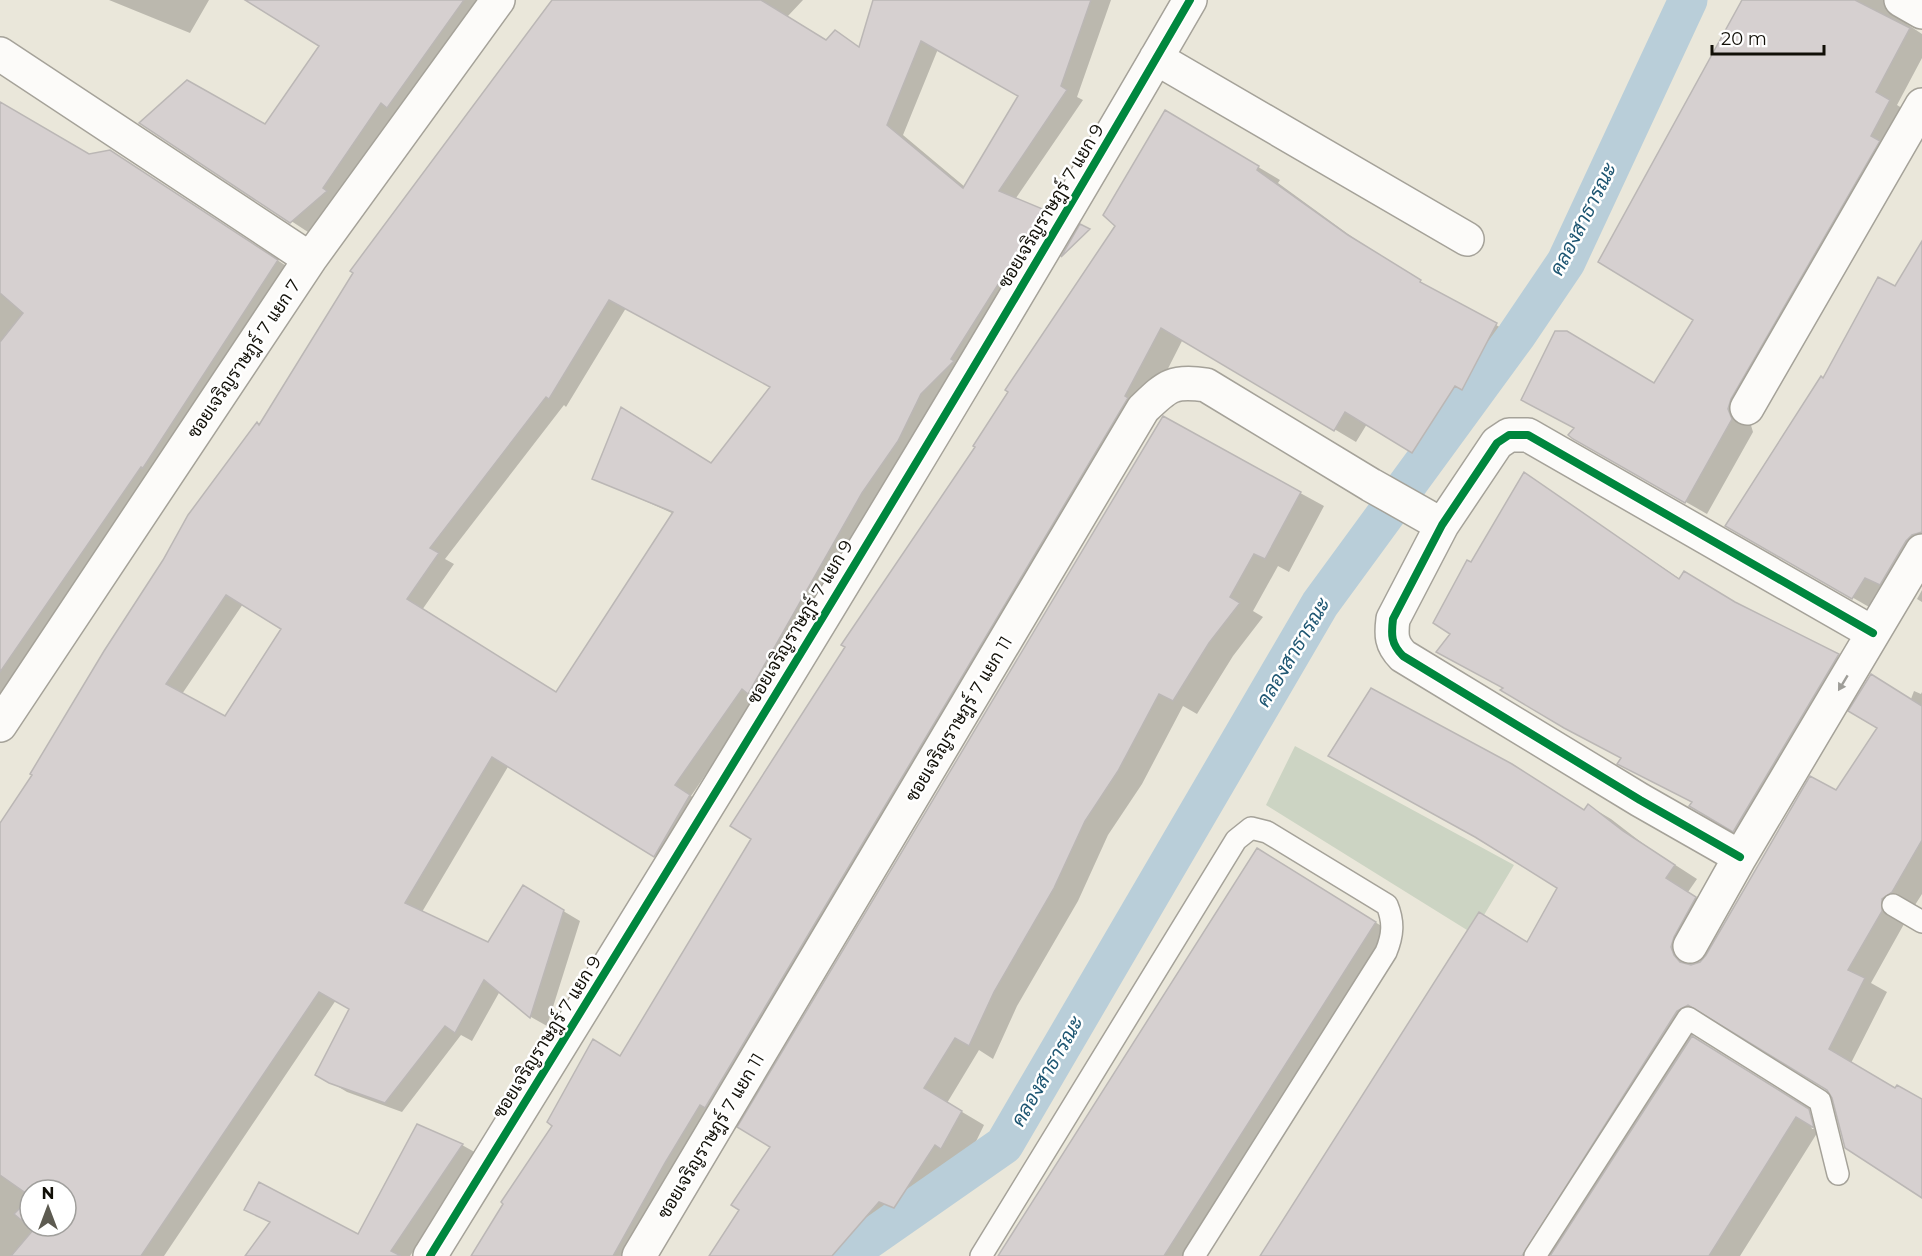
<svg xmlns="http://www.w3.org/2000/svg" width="1922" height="1256" viewBox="0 0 1922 1256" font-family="Montserrat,Sarabun,sans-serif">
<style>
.green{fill:#ccd4c3}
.shadow{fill:#0003;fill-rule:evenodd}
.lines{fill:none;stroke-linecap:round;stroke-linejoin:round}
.canal{stroke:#b9ced9;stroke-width:39}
.building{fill:#d6d0d0;stroke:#bbb7b5;stroke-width:1.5;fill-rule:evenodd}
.lane-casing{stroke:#a5a299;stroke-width:24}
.street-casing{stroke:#a5a299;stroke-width:36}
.lane{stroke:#fcfbf9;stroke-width:21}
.street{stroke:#fcfbf9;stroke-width:33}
.cycleway-casing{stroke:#fff;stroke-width:11}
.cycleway{stroke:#00873e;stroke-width:8}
.oneway{fill:#9e9d98}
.labels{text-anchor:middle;stroke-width:5;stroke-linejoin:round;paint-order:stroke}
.street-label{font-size:18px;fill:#110f07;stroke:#fff}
.water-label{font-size:20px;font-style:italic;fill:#1e5672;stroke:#fff}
</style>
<rect width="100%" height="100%" fill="#eae7da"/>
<!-- green -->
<path class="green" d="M 1295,746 L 1514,865 L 1484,915 L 1479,912 L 1467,930 L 1266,805 Z"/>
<!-- shadow -->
<path class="shadow" d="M 109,0 L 209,0 L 190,33 Z
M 257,0 L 498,0 L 343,201 L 308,232 L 141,123 L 266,126 L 321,45 Z
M 554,0 L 803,0 L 787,17 L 827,41 L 851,42 L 860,48 L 874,0 L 1111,0 L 1077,97 L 1083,100 L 1016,198 L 1061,221 L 758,698 L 691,796 L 706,805 L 671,865 L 509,765 L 422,912 L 488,944 L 523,887 L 580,921 L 547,1026 L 531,1017 L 500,991 L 472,1041 L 461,1035 L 402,1112 L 347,1092 L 317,1074 L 351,1009 L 336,1000 L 164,1256 L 0,1256 L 0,826 L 260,426 ZM 938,49 L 1020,95 L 965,187 L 903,135 ZM 626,308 L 772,387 L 712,465 L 594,478 L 674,514 L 557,694 L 422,610 L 454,564 L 445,559 L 564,405 L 566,407 ZM 243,604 L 283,628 L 226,718 L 182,694 ZM 30,1190 L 66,1190 L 66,1226 L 30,1226 Z
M 1741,0 L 1909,0 L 1904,13 L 1907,24 L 1922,34 L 1922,58 L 1897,105 L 1910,113 L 1750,422 L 1753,432 L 1707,514 L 1574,438 L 1655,385 L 1695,320 Z
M 0,103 L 89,155 L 110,151 L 294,271 L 0,705 Z
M 1188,125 L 1280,180 L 1278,183 L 1370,250 L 1441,295 L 1518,337 L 1485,401 L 1478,397 L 1435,464 L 1367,424 L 1356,442 L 1183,339 L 1147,410 L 644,1256 L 472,1256 L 621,1057 L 722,891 L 977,447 Z
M 1922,244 L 1922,568 L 1876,611 L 1727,525 L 1824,380 L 1895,288 Z
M 1163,418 L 1324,506 L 1289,572 L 1278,566 L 1253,611 L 1263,617 L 1233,656 L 1197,714 L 1183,706 L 1142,784 L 1108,835 L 1078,901 L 1017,1006 L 993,1059 L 979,1050 L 947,1103 L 984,1125 L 966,1162 L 959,1158 L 918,1220 L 903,1215 L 868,1256 L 711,1256 L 741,1210 L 773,1147 L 739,1127 Z
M 1524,474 L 1680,579 L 1742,607 L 1858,668 L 1755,842 L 1691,806 L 1693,803 L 1640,775 L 1623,759 L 1504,688 L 1452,634 L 1472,564 Z
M 1922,590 L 1922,602 L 1917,599 Z
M 1914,691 L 1921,694 L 1922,692 L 1922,894 L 1915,905 L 1904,912 L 1904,924 L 1871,983 L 1887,992 L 1851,1063 L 1896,1090 L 1922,1101 L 1922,1196 L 1828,1089 L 1711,1018 L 1700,1024 L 1692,1037 L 1807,1109 L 1812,1129 L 1815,1129 L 1811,1111 L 1832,1124 L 1819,1130 L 1740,1256 L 1261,1256 L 1529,944 L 1559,888 L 1535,779 L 1585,811 L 1589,806 L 1611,819 L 1646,846 L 1697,879 L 1688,892 L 1718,912 L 1694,961 L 1695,965 L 1700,964 L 1911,699 Z
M 1282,864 L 1399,937 L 1197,1256 L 1000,1256 Z
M 462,1145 L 478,1154 L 410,1256 L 247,1256 L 271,1223 L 246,1210 L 358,1236 Z"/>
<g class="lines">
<!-- canal -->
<path class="canal" d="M 845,1256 L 1004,1145 L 1320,604 L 1516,336 L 1566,262 L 1688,0"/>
</g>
<!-- building -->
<path class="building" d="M 245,0 L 464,0 L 387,108 L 381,103 L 323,188 L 327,191 L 290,223 L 139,123 L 187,80 L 265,124 L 319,46 Z
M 552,0 L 761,0 L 826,40 L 835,30 L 859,47 L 873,0 L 1091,0 L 1061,86 L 1067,90 L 999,191 L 1045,210 L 951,359 L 954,361 L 921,394 L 898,441 L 862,493 L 748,694 L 742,689 L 675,785 L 690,795 L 654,857 L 492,757 L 405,903 L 488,942 L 523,885 L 564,910 L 530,1018 L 484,980 L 455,1033 L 445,1026 L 385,1103 L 329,1083 L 315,1075 L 349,1009 L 319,992 L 141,1256 L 11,1256 L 33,1230 L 14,1214 L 30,1198 L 30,1226 L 66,1226 L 66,1190 L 30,1190 L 30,1196 L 0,1175 L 0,823 L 32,775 L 30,774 L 104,651 L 163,560 L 188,515 L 257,422 L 259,425 L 353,273 L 350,271 ZM 921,41 L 1018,96 L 963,188 L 887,125 ZM 609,300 L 770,387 L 711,463 L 621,407 L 592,479 L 673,512 L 556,692 L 407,599 L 439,553 L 430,548 L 546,397 L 549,399 ZM 226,595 L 281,629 L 225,716 L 166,684 Z
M 1742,0 L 1855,0 L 1910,28 L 1876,92 L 1890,100 L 1871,136 L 1880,141 L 1731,399 L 1728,409 L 1732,419 L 1685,503 L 1573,439 L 1568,435 L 1574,428 L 1521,400 L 1555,331 L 1567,331 L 1654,383 L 1693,320 L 1598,262 Z
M 0,102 L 89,154 L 110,150 L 278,260 L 143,468 L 141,467 L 0,672 L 0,342 L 23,313 L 0,293 Z
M 1165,110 L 1259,166 L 1257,170 L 1348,235 L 1421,280 L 1420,282 L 1497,323 L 1462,390 L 1455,386 L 1412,453 L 1345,412 L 1334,431 L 1161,328 L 1125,396 L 1128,398 L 705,1108 L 700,1105 L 665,1163 L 613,1256 L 471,1256 L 503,1204 L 501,1202 L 552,1126 L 547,1122 L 593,1039 L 620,1056 L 751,839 L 730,826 L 845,647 L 841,645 L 975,447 L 973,446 L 1008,392 L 1005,390 L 1115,226 L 1103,215 Z
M 1080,224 L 1090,229 L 1061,257 Z
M 1922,241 L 1922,532 L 1912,535 L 1906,541 L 1880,585 L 1865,578 L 1852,599 L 1725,526 L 1821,376 L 1823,378 L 1878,277 L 1895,286 Z
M 1163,416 L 1301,492 L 1265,559 L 1254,554 L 1230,597 L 1240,603 L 1209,643 L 1173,701 L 1159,694 L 1118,771 L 1085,821 L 1054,888 L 994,992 L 969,1046 L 955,1038 L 924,1088 L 962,1111 L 941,1149 L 935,1145 L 894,1208 L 879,1202 L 832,1256 L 709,1256 L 739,1210 L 731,1205 L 770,1147 L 737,1127 Z
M 1524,472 L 1679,579 L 1684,571 L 1735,602 L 1839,654 L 1733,832 L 1689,806 L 1692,802 L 1617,764 L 1621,758 L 1564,728 L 1500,690 L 1503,688 L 1436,652 L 1450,634 L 1433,623 L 1467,560 L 1471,562 Z
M 1871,674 L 1922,706 L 1922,840 L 1892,892 L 1882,899 L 1882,911 L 1848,970 L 1865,978 L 1829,1049 L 1895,1088 L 1897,1085 L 1922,1099 L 1922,1198 L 1845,1148 L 1832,1098 L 1827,1090 L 1688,1005 L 1677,1011 L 1522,1256 L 1260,1256 L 1479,912 L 1527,942 L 1557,888 L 1475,837 L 1328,756 L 1371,688 L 1512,764 L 1584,810 L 1588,804 L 1623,831 L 1675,865 L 1666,878 L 1696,897 L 1674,937 L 1671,947 L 1674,955 L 1680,962 L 1691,965 L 1700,962 L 1706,955 L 1810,776 L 1836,790 L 1877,728 L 1848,711 Z
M 1257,848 L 1376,922 L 1164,1256 L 998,1256 Z
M 1692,1036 L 1809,1109 L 1814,1128 L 1796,1117 L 1709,1256 L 1550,1256 Z
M 417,1124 L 463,1144 L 391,1251 L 401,1256 L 245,1256 L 270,1222 L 244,1210 L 259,1182 L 358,1234 Z"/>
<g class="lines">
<!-- lane casing -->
<g class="lane-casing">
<path id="lane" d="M 1893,905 L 1922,922
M 981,1256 L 1236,840 L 1251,828 L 1267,832 L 1387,905 C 1394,922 1393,935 1386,952 L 1194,1256
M 1535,1256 L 1688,1018 L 1820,1101 L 1838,1174"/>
</g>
<!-- street casing -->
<g class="street-casing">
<path id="street" d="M 1901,0 L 1922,12
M 0,54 L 310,259
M 1156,58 L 1467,239
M 1747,408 L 1922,105
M 0,725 L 310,259 L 498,0
M 1740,857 L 1640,800 L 1403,656 C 1391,644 1391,635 1393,619 L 1442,525 L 1497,443 L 1509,435 L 1528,435 L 1873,633
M 1690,946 L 1740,857 L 1922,551
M 430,1256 C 687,840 945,423 1190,0
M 639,1256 L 1143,409 C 1167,386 1172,380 1206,385 L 1371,485 L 1442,525"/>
</g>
<!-- lane -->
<use href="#lane" class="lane"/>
<!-- street -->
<use href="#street" class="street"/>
<!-- cycleway casing -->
<g class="cycleway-casing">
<path id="cycleway" d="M 1740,857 L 1640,800 L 1403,656 C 1391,644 1391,635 1393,619 L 1442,525 L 1497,443 L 1509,435 L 1528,435 L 1873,633
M 430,1256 C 687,840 945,423 1190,0"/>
</g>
<!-- cycleway -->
<use href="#cycleway" class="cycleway"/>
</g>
<!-- one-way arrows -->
<defs><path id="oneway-solid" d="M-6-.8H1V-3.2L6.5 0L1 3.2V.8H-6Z" transform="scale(1.5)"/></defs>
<use class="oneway" href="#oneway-solid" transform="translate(1843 683) rotate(121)"/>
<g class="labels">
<!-- street labels -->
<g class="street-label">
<text transform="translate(1051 206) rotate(-59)" y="6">ซอยเจริญราษฎร์ 7 แยก 9</text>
<text transform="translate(244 359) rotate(-56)" y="6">ซอยเจริญราษฎร์ 7 แยก 7</text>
<text transform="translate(800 622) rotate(-59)" y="6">ซอยเจริญราษฎร์ 7 แยก 9</text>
<text transform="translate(959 719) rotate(-59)" y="6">ซอยเจริญราษฎร์ 7 แยก 11</text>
<text transform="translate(547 1037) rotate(-58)" y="6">ซอยเจริญราษฎร์ 7 แยก 9</text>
<text transform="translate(711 1136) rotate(-59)" y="6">ซอยเจริญราษฎร์ 7 แยก 11</text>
</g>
<!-- water labels -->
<g class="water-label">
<text transform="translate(1583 219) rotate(-63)" y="7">คลองสาธารณะ</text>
<text transform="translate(1293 652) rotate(-59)" y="7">คลองสาธารณะ</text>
<text transform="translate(1047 1071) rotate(-60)" y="7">คลองสาธารณะ</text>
</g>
</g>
<!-- north arrow -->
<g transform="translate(48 1208)"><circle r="28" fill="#ffffff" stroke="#a09f9c" stroke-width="1.5"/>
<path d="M0-4.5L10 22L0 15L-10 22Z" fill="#5d5b51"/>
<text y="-9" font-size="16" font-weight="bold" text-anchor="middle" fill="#110f07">N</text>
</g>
<!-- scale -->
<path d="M1712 45v9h112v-9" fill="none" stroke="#110f07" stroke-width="3"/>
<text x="1721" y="45" font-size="18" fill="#110f07" stroke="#ffffff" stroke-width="4.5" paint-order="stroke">20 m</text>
</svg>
